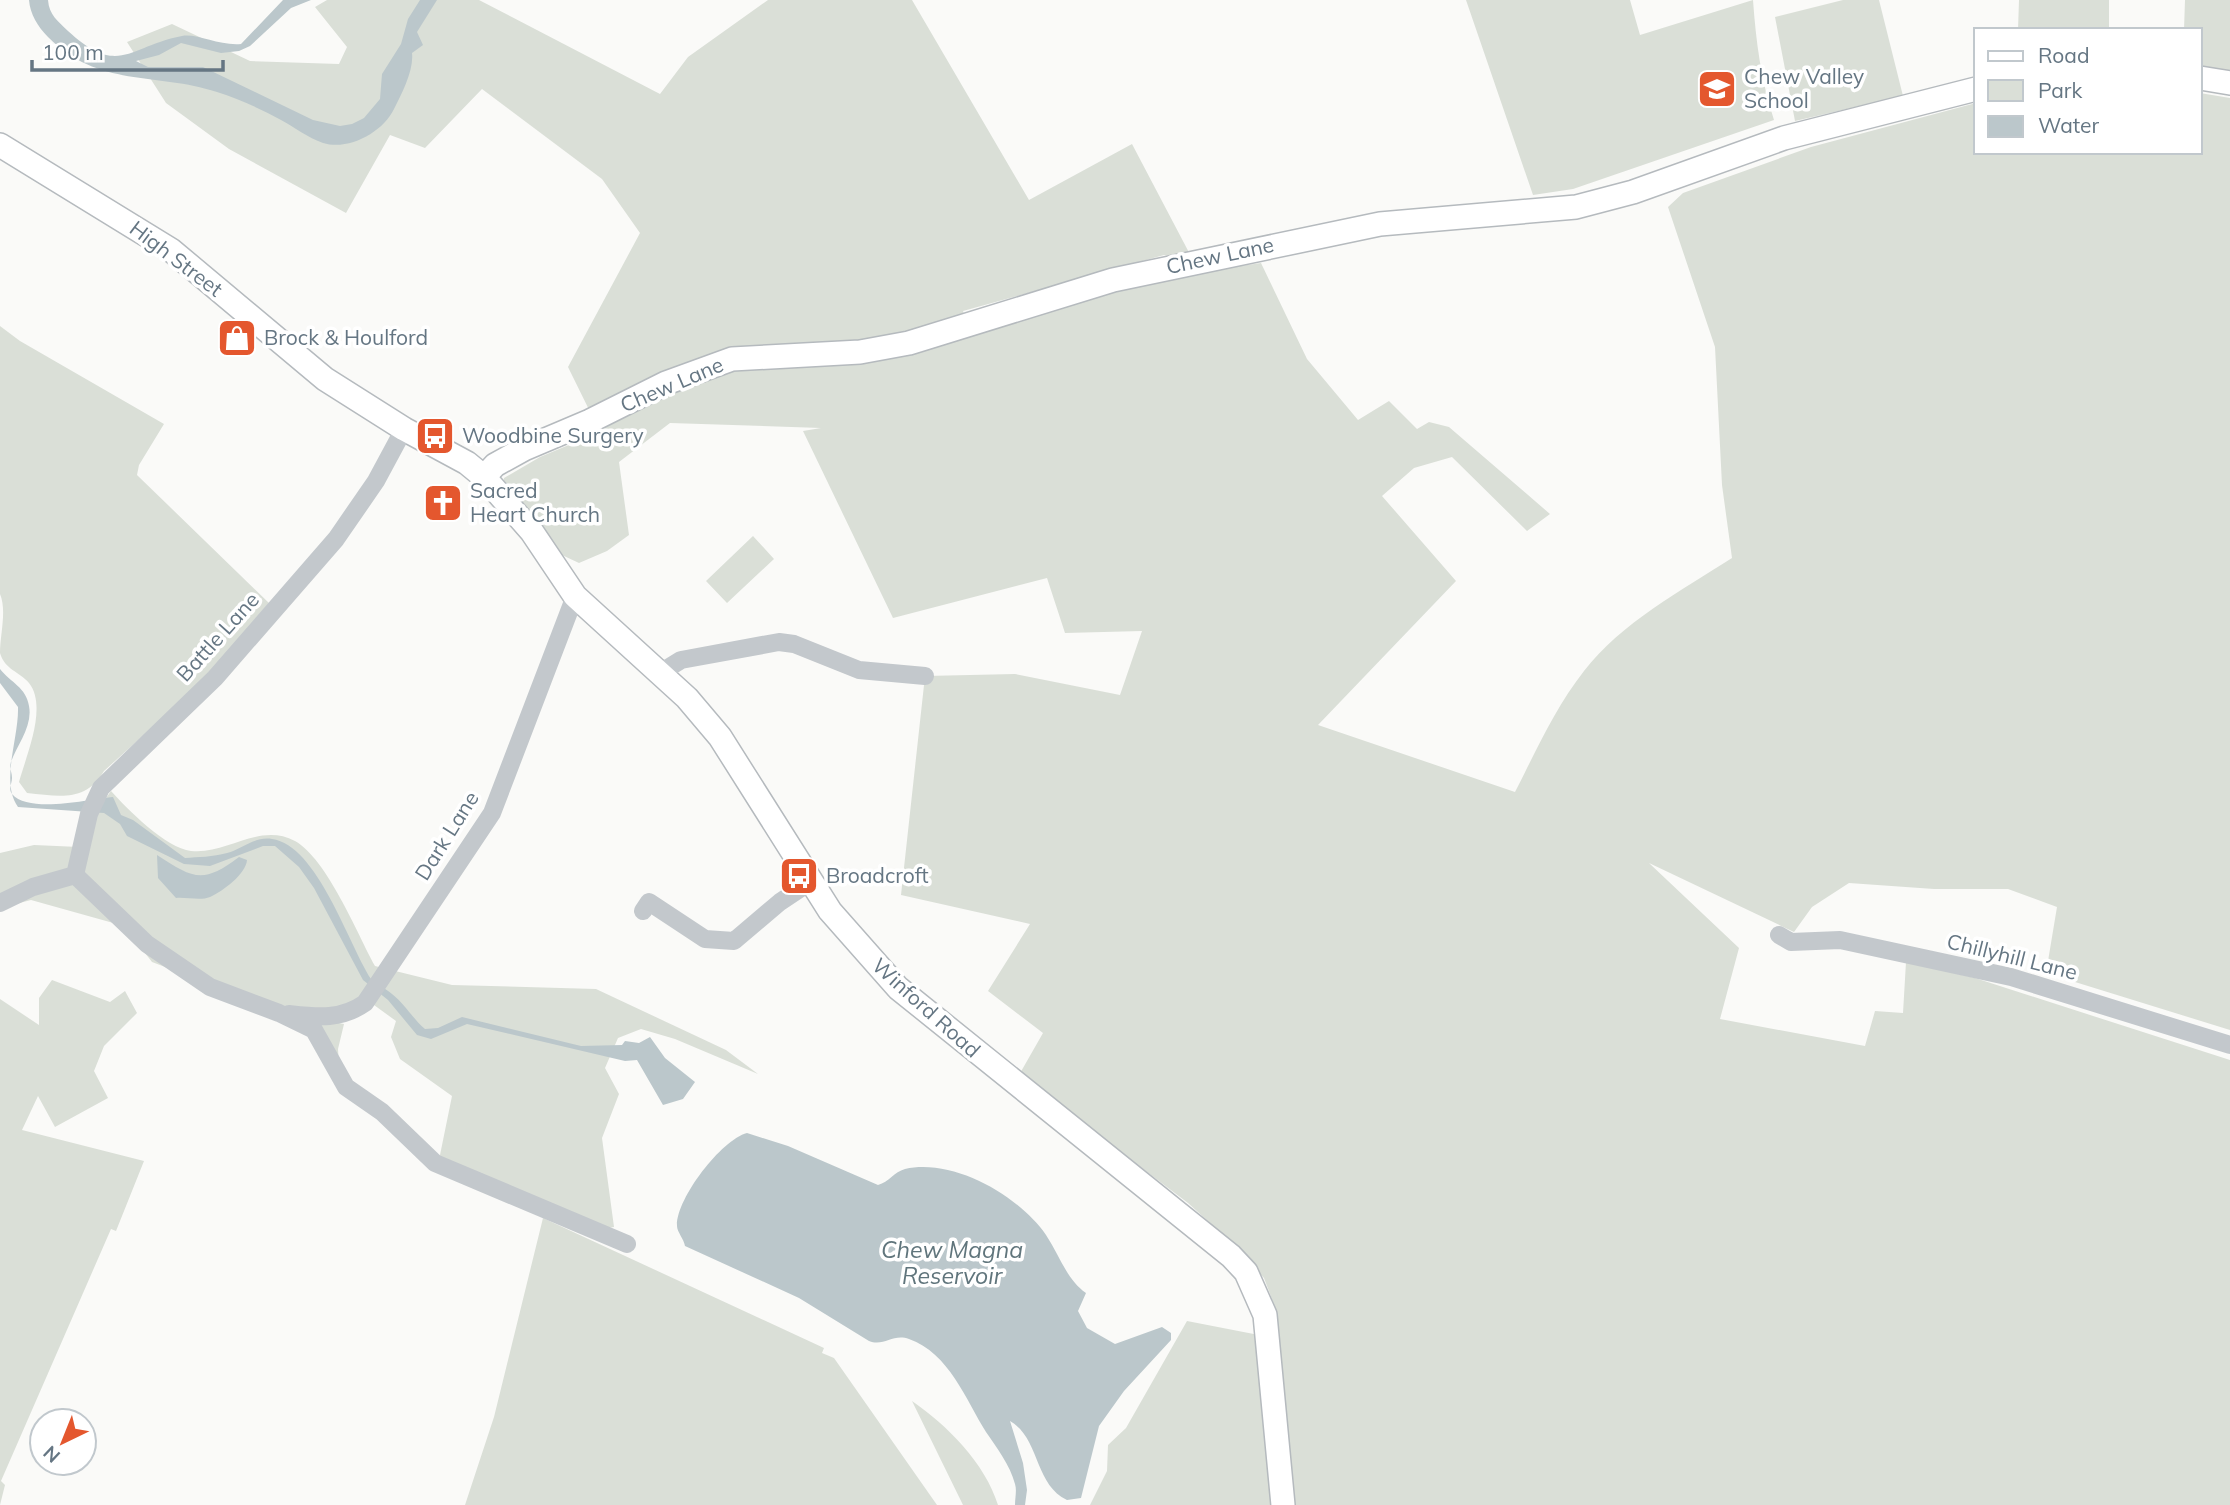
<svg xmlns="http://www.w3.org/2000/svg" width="2230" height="1505" viewBox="0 0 2230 1505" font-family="Mulish,sans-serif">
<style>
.green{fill:#dadfd7}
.water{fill:#bbc7cb}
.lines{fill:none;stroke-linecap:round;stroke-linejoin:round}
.major-casing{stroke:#b5babe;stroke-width:26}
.minor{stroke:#c3c8cc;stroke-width:18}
.major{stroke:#fff;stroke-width:23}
.labels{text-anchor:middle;stroke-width:7;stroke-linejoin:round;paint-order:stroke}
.poi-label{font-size:21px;fill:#657683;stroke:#fff;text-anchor:start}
.street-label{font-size:21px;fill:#657683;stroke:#fff}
.water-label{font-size:23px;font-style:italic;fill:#60757c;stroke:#fff}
</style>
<rect width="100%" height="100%" fill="#fafaf8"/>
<!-- green -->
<path class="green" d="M 327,0 L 479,0 L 660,94 L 688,57 L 768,0 L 912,0 L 1029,200 L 1132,144 L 1194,262 L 1164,255 L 963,311 L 971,335 L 1145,280 L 1261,263 L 1307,359 L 1358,420 L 1389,401 L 1417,429 L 1429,422 L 1449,427 L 1550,514 L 1527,531 L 1452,457 L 1414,468 L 1382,496 L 1456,581 L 1318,725 L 1515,792 C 1536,751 1555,708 1584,671 C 1621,623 1682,590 1732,558 L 1722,485 L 1715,347 L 1668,207 L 1683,193 L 1811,147 L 1976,103 L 1976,152 L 2200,152 L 2200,93 L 2230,98 L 2230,1030 L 2046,973 L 2057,907 L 2008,889 L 1934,889 L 1849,883 L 1812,907 L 1794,932 L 1649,863 L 1739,948 L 1720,1019 L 1865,1046 L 1875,1011 L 1903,1013 L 1906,962 L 1975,978 L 2230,1060 L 2230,1505 L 1292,1505 L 1276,1310 L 1264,1278 L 1230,1241 L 1188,1203 L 1019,1075 L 1043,1033 L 988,991 L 1030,924 L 901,895 L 925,676 L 1015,674 L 1120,695 L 1142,631 L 1065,633 L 1047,578 L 893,618 L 803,431 L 821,428 L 670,423 L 619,462 L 629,535 L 607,551 L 579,563 L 517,534 L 500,508 L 504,478 L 540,457 L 600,432 L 568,367 L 640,233 L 602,179 L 482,89 L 425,148 L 390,135 L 346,213 L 229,149 L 166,103 L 127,42 L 172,24 L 250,61 L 339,64 L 347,47 L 315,7 Z
M 1466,0 L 1630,0 L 1640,35 L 1753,0 C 1756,42 1761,80 1774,120 L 1573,189 L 1533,195 Z
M 1843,0 L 1879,0 L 1903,96 L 1795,121 L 1775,17 Z
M 2019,0 L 2109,0 L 2109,30 L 2018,30 Z
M 2185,0 L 2230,0 L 2230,72 L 2200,66 L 2200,30 L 2184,30 Z
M 0,326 L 20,341 L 164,424 L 139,465 L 137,475 L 269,603 L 200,684 L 104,771 C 85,803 59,796 27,793 L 19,782 C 26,756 48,707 29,683 C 19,671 5,670 0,653 C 0,634 7,611 0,594 Z
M 753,536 L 774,559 L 727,603 L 706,581 Z
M 111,791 C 127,809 166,848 191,851 C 227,855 259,822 295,841 C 327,859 357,933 375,966 L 452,985 L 596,989 L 726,1050 L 758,1074 L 675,1039 L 641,1029 L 618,1038 L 605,1068 L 619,1094 L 602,1138 L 614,1227 L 602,1229 L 439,1160 L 452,1096 L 400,1059 L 391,1037 L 396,1021 L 374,1005 L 339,1023 L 344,1024 L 338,1049 L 339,1066 L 297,1017 L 152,962 L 124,926 L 31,900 L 0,908 L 0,853 L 34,845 L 79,847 L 92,817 Z
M 52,980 L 110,1002 L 125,991 L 137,1013 L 104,1046 L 94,1071 L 108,1098 L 55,1127 L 38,1096 L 22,1130 L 144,1161 L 116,1231 L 111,1229 L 1,1481 L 5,1485 L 0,1505 L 0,999 L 39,1025 L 39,998 Z
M 543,1218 L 824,1348 L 822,1353 L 834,1358 L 937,1505 L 465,1505 L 494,1417 Z
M 1187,1321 L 1264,1336 L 1280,1505 L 1090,1505 L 1107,1471 L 1108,1445 L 1126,1428 Z
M 912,1401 C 947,1425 985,1463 998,1505 L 963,1505 Z"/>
<!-- water -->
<path class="water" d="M 29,0 L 48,0 C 49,15 58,21 68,31 C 119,78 129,46 182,36 C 196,33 219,46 241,44 L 283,0 L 311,0 L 291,8 L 250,46 L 239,51 L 221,53 L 181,43 L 159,55 L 136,61 L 148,67 L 203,67 L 313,120 L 340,126 L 352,124 L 364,118 L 380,99 L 382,74 L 401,44 L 408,19 L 420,0 L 437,0 L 417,32 L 423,45 L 412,53 C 414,70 402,93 394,109 C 383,132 349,151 323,143 C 308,138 294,127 281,120 C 261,109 239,99 217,92 C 156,72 98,88 48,37 C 38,27 30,14 29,0 Z
M 0,669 C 11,683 26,687 29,706 C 33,726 17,745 11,762 C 9,768 12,772 12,778 C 12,784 8,788 12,794 C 29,814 90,799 113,797 L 121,815 L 133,820 L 185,858 C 198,857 213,857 227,853 C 242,849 255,836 272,839 C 317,845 348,943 371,979 C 375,985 386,988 392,994 C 405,1004 412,1018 425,1029 L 438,1028 L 462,1017 L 581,1046 L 622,1045 L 625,1041 L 639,1043 L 650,1037 L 665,1058 L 695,1082 L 683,1099 L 663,1105 L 637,1060 L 625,1061 L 467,1024 L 431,1039 L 417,1035 L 388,1000 L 363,980 L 314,888 L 299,867 L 275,846 L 263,846 L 210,866 L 184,864 L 127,836 L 120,824 L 104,813 L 18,807 C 0,782 19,738 18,707 L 0,683 Z
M 157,855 C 193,878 202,885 239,857 L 247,860 C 246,874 223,891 210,897 C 201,901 186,897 176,898 L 158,878 Z
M 747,1133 L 788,1146 L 878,1185 C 889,1182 894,1172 905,1169 C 954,1158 1019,1196 1046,1235 C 1059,1254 1066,1279 1086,1293 L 1078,1311 L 1087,1328 L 1115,1344 L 1162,1327 L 1171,1333 L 1171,1340 L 1124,1391 L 1099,1426 L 1081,1498 L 1067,1500 C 1034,1484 1040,1438 1010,1421 L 1023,1463 L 1027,1490 L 1025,1505 L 1015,1505 C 1015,1498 1017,1490 1015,1484 C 1010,1465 997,1448 986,1432 C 966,1400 949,1353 909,1339 C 893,1333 884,1347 869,1341 L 799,1298 L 685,1246 C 684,1239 677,1232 677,1226 C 676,1199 721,1140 747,1133 Z"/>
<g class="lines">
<!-- major casing -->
<g class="major-casing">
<path id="major" d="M 2200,78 L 2230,83
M 0,145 L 171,250 L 325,379 L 404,429 L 467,463 L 484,477 L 532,532 L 575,596 L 687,698 L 720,737 L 830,911 L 898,988 L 1231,1256 L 1246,1272 L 1265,1315 L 1283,1505
M 484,477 L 495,465 L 524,449 L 590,421 L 666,383 L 732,359 L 860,352 L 909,343 L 1113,280 L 1380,224 L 1576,207 L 1633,192 L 1784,138 L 1976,89"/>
</g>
<!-- minor -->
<path class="minor" d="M 660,673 L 681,660 L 779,642 L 794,644 L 859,670 L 925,676
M 75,875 L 147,944 L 210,987 L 279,1013 L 314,1030 L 346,1087 L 382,1112 L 435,1163 L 627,1244
M 75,875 L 89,814 L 101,788 L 215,678 L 336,539 L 376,481 L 404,429
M 0,903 L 33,887 L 75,875
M 643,911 L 649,902 L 705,939 L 734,941 L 780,902 L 810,882
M 1779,935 L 1791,942 L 1840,940 L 2011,977 L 2230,1045
M 289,1014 C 317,1017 341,1020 365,1003 L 492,813 L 575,596"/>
<!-- major -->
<use href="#major" class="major"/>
</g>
<!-- icons -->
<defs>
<g id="school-square" transform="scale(2.0125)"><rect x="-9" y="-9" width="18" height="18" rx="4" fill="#e4572e" stroke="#fff"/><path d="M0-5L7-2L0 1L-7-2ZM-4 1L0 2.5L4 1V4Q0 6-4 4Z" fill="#fff"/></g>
<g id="shop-square" transform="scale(2.0125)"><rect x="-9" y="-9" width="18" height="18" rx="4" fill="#e4572e" stroke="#fff"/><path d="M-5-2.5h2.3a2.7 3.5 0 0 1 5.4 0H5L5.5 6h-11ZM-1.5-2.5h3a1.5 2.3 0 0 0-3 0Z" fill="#fff"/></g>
<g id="bus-square" transform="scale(2.0125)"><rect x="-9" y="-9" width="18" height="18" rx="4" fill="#e4572e" stroke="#fff"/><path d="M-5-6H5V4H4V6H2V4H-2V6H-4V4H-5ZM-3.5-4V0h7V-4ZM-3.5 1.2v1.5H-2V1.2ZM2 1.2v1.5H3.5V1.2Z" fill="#fff"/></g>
<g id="church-square" transform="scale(2.0125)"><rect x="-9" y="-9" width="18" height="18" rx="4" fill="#e4572e" stroke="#fff"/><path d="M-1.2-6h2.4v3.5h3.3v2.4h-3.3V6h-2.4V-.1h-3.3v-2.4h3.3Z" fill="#fff"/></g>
</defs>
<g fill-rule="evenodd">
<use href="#school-square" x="1717" y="89"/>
<use href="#shop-square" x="237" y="338"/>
<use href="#bus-square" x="435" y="436"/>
<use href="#church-square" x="443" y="503"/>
<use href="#bus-square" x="799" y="876"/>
</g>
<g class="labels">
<!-- poi labels -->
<g class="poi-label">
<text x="1744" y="84">Chew Valley<tspan x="1744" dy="24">School</tspan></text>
<text x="264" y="345">Brock &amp; Houlford</text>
<text x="462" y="443">Woodbine Surgery</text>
<text x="470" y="498">Sacred<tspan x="470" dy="24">Heart Church</tspan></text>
<text x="826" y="883">Broadcroft</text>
</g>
<!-- street labels -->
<g class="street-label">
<text transform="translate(1220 256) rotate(-12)" y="7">Chew Lane</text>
<text transform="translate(176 259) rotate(37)" y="7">High Street</text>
<text transform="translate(672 385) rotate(-23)" y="7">Chew Lane</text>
<text transform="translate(218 637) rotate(-48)" y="7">Battle Lane</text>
<text transform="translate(447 836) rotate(-58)" y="7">Dark Lane</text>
<text transform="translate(2012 957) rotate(14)" y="7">Chillyhill Lane</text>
<text transform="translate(926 1008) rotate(42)" y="7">Winford Road</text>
</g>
<!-- water labels -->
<g class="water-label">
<text x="952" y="1258">Chew Magna<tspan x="952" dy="26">Reservoir</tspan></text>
</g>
</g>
<!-- legend -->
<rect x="1974" y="28" width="228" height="126" fill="#ffffff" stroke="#c1c8cd" stroke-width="2"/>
<rect x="1988" y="51" width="35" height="10" fill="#ffffff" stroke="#c1c8cd" stroke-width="2"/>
<text x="2038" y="63" font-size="21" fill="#657683">Road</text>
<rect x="1988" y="80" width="35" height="21" fill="#dadfd7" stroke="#c1c8cd" stroke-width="2"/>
<text x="2038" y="98" font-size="21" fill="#657683">Park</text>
<rect x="1988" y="116" width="35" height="21" fill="#bbc7cb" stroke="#c1c8cd" stroke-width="2"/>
<text x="2038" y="133" font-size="21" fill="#657683">Water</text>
<!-- north arrow -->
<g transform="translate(63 1442) rotate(223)"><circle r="33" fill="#ffffff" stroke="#c1c8cd" stroke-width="2"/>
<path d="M0-5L12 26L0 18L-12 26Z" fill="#e4572e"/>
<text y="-10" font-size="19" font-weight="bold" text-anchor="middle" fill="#657683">N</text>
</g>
<!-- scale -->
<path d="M32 60v10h191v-10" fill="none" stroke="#657683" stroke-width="3.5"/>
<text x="42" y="60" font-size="21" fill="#657683" stroke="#ffffff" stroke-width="5" paint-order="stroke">100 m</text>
</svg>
